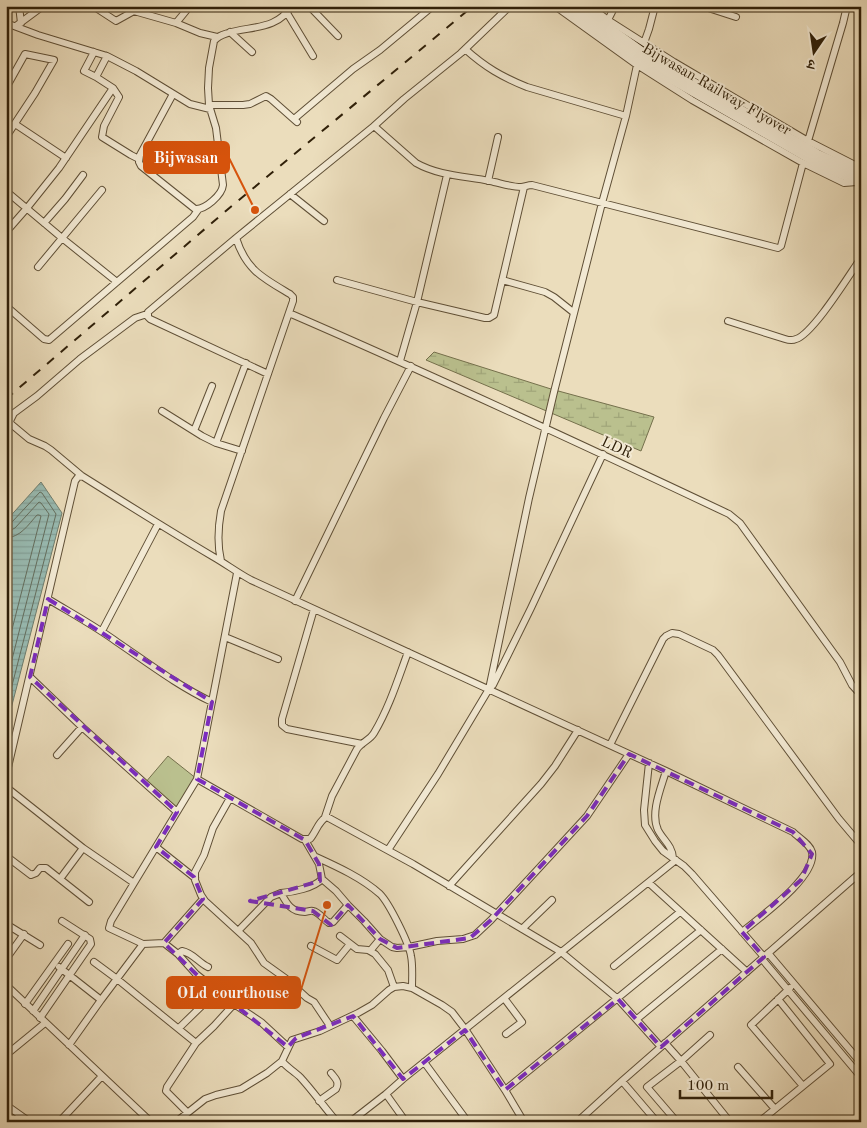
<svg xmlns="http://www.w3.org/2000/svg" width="867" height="1128" viewBox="0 0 867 1128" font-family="'Old Standard TT','Noto Serif Devanagari',serif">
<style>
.wetland{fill:url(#wetland-marsh);stroke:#75704c}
.green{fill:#bac08e;stroke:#75704c}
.water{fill:url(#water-rules);stroke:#6e7d6e}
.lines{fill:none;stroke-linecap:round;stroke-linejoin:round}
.shore{stroke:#646e5e;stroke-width:1}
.minor-casing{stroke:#5f4f36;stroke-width:8}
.secondary-casing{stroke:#302009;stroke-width:11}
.minor{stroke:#f2e9d3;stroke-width:6}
.secondary{stroke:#f2e9d3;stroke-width:9}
.rail{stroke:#302009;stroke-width:2;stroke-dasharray:9 9;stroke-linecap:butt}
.marked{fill:none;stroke:#7b2cbf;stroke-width:4;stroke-dasharray:10 6;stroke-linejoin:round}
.labels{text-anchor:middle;stroke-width:4;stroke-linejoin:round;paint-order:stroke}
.street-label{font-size:15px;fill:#302009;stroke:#f2e9d3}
.leader{fill:none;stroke:#d6530c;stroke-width:2}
.callout-dot{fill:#d6530c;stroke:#f2e9d3;stroke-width:2}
.callout{fill:#d6530c;stroke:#d6530c;stroke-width:2}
.callout-label{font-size:16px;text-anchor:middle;font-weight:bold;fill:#fff}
</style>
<defs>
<pattern id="wetland-marsh" width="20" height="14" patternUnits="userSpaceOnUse" patternTransform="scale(1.25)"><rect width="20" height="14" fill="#bac08e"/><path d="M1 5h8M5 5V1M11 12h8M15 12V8" fill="none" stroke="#a0a579"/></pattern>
<pattern id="water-rules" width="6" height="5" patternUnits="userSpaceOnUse" patternTransform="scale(1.25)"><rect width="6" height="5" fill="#98bbb2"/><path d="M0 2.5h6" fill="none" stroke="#83a098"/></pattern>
</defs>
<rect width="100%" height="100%" fill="#ebddbc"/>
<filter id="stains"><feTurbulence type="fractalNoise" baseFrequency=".004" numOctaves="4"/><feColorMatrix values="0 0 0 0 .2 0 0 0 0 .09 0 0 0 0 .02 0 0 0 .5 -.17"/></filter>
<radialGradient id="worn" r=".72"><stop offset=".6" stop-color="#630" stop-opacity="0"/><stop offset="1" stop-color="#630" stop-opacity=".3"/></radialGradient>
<!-- wetland -->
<path class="wetland" d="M 434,352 L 551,389 L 654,417 L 641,451 L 426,360 Z"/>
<!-- green -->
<path class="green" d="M 168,756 L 197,779 L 177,812 L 145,783 Z"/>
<!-- water -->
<path class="water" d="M 41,482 L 62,513 L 6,728 L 6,521 Z"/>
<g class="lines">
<!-- shore -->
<path class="shore" d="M 6,524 L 12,522 L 40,492 L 42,493 L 56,514 L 6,709
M 6,530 L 11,530 L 15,528 L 39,502 L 41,503 L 49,514 L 6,683
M 6,538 C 21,537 28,525 37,515 L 39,515 L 41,516 L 6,653"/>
<!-- minor casing -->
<g class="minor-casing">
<path id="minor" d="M 19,6 L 21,23
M 93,6 L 116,21 L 134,11 L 138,6
M 129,6 L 134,11 L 176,23 L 200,33 L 217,37
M 309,6 L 338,36
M 510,6 L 461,53 L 404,99 L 374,126 L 416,163 C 439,176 465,176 490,181 C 500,183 511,187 521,187 C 524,187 528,185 532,185 L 778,248 L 781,246 L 803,163
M 555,6 L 637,65 L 692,100 L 803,163 L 844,183 L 857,182
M 589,6 L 608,20 L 674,62 L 808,141 L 855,165 L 860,173
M 702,6 L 736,17
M 287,13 L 313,56
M 608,20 L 615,6
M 6,23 L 38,35 L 107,56 L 136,71 L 190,104 L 210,109
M 176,23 L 190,6
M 16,26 L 43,6
M 230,32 L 252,52
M 644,43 L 649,29 L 655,6
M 465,49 C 485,67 502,77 527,87 L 626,116
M 94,52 L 84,71 L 96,77
M 107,56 L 96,77 L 113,88 L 119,97 L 104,126 L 102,137 L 131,155 L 139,159
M 6,88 L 25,54 L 54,60 L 35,93 L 6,137
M 173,94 L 140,155 L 139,162 L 141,166 L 195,209 C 205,210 222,195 223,185 L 216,128 L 209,105 L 208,88 L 209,68 L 214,41 C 218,36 222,35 228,33 C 250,26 278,30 291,6
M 209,105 L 243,105 L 250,104 L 266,96 L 271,99 L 297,122
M 294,119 L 353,69 L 380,50 L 433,6
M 15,124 L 66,158
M 808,141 L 843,23 L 847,6
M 488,181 L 498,137
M 6,191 L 62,238 L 117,282
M 290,194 L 324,221
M 44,223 L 65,199 L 83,175
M 6,232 L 27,208 L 59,168 L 113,88
M 38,267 L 102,190
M 337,280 L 417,302 L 485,318 L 489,318 L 494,315 L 524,187
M 502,280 L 545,292 L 554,297 L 573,312
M 6,306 L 44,339 L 49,340 L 193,217 L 198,210
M 289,313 C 437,377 583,445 729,514 L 740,523 L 840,662 L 852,685 L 861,695
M 728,321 L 785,339 C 788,340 792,341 796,339 C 813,334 849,275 861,258
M 400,361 L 417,302 L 447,175
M 268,374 L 150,319 L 148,317 L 148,312 L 236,238 L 374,126
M 162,411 L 202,436 L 216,443 L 242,451
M 194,431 L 212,386
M 216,443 L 246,363
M 82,476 L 51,450 L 45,446 L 29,439 L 11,424 L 10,421 L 14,413 L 37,396 L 80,359 L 135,318 L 147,314
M 221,561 C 217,544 218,528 221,511 L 293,301 L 293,297 L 290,294 C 263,278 246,270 236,238
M 48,599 C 71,613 95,626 117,642 C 148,663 178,686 212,702
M 295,601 L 384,418 L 411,366
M 314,609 L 282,719 L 282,725 L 287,729 L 362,744
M 102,631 L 158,524
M 225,637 L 278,659
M 30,677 L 82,727 L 177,812
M 489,689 L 529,498 L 554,392 L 602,203 L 626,116 L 637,65
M 610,745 L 663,639 L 666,636 L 672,633 L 679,634 L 713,650 L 718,655 L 839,819 L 861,845
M 57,755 L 82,727
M 649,763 L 644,810 L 645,825 L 655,841 L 663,851 L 684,866 L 692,874 L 764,957
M 666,771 C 661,788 650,813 658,830 C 663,840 672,845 673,858
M 6,776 L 75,481 L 78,477 L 82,476 C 125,503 168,530 212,556 C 226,564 238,573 251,580 L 666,771 L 793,832 C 799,838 810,844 812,852 C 817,877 760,917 742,932
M 197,779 L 302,839 L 310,839 C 316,832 319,820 327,817 L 413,864 L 561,952 L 618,999 L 661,1047
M 6,787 L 83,848 L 134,883
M 230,798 L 213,828 L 204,855 L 195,872 L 195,880 L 201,895 L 205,901 L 251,943 L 264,963 L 285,978 L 307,998 L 314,1002 L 330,1026
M 325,817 L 332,796 L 357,749 C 362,742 370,740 374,733 C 389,708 398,679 408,652
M 156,847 L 195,878
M 388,850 L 438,774 L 489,689 L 493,685 L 531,608 L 603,454
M 6,856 L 31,875 L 36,873 L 40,868 L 46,868 L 89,902
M 316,857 C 338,867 362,878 380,894 C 389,903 409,943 411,956 C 413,966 412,977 412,988
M 60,879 L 83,848
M 649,883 L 747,972
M 449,886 L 541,784 L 555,766 L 578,730
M 281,893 C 293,892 314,888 322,879
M 203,899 L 164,943 L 143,944 L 109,928 L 111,921 L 197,779 L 237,573
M 348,905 L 364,921 L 380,939 L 370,951
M 6,924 L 40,945
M 522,929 L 552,900
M 238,931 L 271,897 L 281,893 C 287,904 291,912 305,912 C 307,912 311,910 313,911 C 319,912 324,920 329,923 L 333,922 L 348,905 L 336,891 L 322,879 L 319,864 L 305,840
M 340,936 L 357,949 L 368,950 L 375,954 L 388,970 L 394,987
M 380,939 L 392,947 L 397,948 L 409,947 L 437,941 L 463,939 L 475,935 L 491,920 L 587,816 L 629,754
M 164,943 L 178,954 L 196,974 L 234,1004 L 261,1022 L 288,1047
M 311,946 L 337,960 L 350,944
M 768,953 L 861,1063
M 178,954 L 182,951 C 193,953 199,963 208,967
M 6,959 L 24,934
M 762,959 L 861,1077
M 94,962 L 117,979 L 196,1043
M 614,966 L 680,912
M 59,967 L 101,1000
M 6,985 L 151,1122
M 790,988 L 751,1025 L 803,1086
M 504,998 L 522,1022 L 506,1034
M 25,1004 L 68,944
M 33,1011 L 85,935
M 353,1016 L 382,1051 L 403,1079
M 40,1018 L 91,944 L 90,939 L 62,921
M 637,1019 L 722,949
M 179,1028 L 217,991
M 665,1043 L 681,1061 L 730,1122
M 69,1045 L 101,1000 L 143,944
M 6,1055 L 45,1023
M 282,1061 C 286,1067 294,1071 300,1077 C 313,1091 324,1107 337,1122
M 424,1062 L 468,1122
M 738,1067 L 775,1109
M 622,1081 L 657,1122
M 505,1090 L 701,930
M 386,1094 L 406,1122
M 319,1101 L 336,1089 C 340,1082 335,1078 331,1073
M 6,1105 L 30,1122
M 187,1112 L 166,1091 L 167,1087 L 196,1043 L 214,1026 L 234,1004
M 59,1122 L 102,1076
M 176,1122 L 205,1099 L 216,1095 L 241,1089 L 267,1073 L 282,1061 L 292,1040 L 320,1031 L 358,1013 L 372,1005 L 389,990 L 394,987 L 403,986 L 412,988 L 442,1005 L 452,1012 L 465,1029 L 505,1090 L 524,1122
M 350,1122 L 386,1094 L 403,1079 L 676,860
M 577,1122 L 622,1081 L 861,872
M 677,1122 L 647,1087 L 681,1061 L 710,1035
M 759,1122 L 830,1064 L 778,999"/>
</g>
<!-- secondary casing -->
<g class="secondary-casing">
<path id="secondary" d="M 566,6 C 594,28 623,50 654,69 L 819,164 L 861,183
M 578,6 L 649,57 L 817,154 L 861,174"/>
</g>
<!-- minor -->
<use href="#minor" class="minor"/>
<!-- secondary -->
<use href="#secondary" class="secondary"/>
<!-- rail -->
<path class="rail" d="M 6,399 L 227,210 L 473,6"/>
</g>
<!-- marked area -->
<path class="marked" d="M 48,599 L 212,702 L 197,779 L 305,840 L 319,864 L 320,881 L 250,901 L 313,911 L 331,925 L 348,905 L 380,939 L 397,948 L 470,938 L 491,920 L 587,816 L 629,754 L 793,832 L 812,854 L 801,880 L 742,932 L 764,957 L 661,1047 L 618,999 L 505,1090 L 465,1030 L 403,1079 L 353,1016 L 296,1038 L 288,1047 L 196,974 L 164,943 L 203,899 L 194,877 L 156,847 L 177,812 L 30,677 Z"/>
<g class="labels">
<!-- street labels -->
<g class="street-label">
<text transform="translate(717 89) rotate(30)" y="5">Bijwasan Railway Flyover</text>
<text transform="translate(617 447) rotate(25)" y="5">LDR</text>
</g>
</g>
<!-- callouts -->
<path class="leader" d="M255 210L229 158M327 905L300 993"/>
<g class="callout-dot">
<circle cx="255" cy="210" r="5"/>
<circle cx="327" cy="905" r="5"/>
</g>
<g class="callout">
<rect x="144" y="142" width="85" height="31" rx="5"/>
<rect x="167" y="977" width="133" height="31" rx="5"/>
</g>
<g class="callout-label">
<text x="186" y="163">Bijwasan</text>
<text x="233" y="998">OLd courthouse</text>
</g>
<!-- margin -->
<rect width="867" height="1128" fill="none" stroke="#ebddbc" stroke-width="25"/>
<rect x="8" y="8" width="852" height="1113" fill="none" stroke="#302009" stroke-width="2.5"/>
<rect x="12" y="12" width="842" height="1103" fill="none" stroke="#302009"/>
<!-- north arrow -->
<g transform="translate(814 52) rotate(193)" stroke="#f2e9d3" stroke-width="4" paint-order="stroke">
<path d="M0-4L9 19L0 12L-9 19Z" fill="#302009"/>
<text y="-8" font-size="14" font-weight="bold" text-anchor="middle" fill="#302009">उ</text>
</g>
<!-- scale -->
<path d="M680 1090v8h92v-8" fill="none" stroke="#302009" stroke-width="2.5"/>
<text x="687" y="1090" font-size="15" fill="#302009" stroke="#f2e9d3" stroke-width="4" paint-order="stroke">100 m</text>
<rect width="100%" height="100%" filter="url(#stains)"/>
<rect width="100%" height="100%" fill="url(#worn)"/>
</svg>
